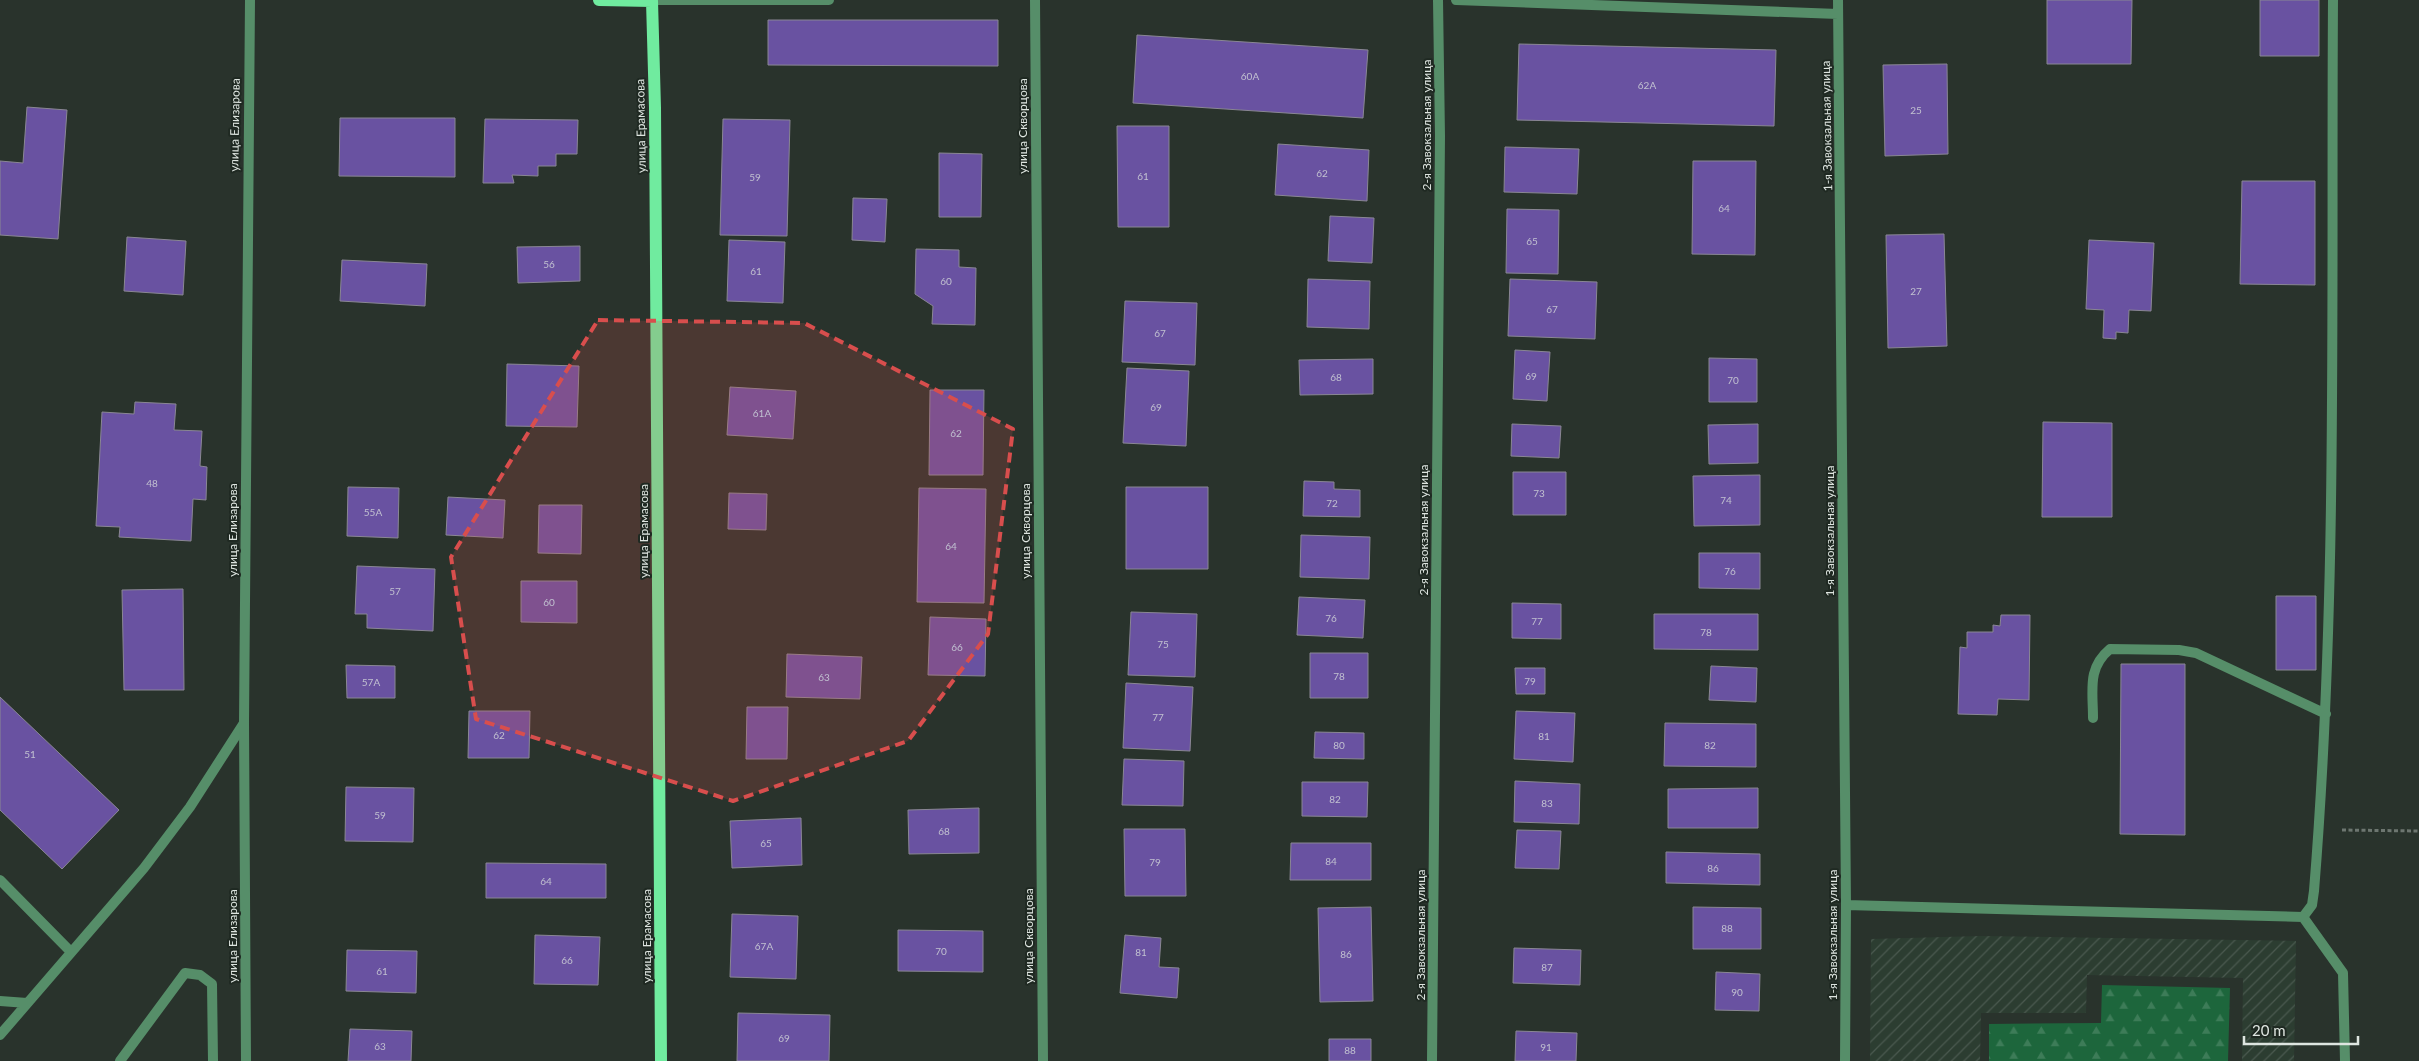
<svg xmlns="http://www.w3.org/2000/svg" width="2419" height="1061" viewBox="0 0 2419 1061" font-family="Lato,sans-serif">
<style>
.industrial{fill:url(#industrial-furrows)}
.forest{fill:url(#forest-firs)}
.building{fill:#6952a1;stroke:#8a8794}
.lines{fill:none;stroke-linecap:round;stroke-linejoin:round}
.path{stroke:#6d7670;stroke-width:3;stroke-dasharray:4 2.5;stroke-linecap:butt}
.lane{stroke:#568e69;stroke-width:10}
.street{stroke:#568e69;stroke-width:10}
.primary{stroke:#70eb9f;stroke-width:12}
.marked{fill:#d84e4d;fill-opacity:0.2;stroke:#d84e4d;stroke-width:4;stroke-dasharray:10 6;stroke-linejoin:round}
.labels{text-anchor:middle;stroke-width:4;stroke-linejoin:round;paint-order:stroke}
.number-label{font-size:10px;fill:#c1c0d0}
.street-label{font-size:12px;fill:#dee5e0;stroke:#1f2922}
</style>
<defs>
<pattern id="industrial-furrows" width="10" height="10" patternUnits="userSpaceOnUse" patternTransform="scale(1.25)"><rect width="10" height="10" fill="#2c3d31"/><path d="M-1 1l2-2M0 10L10 0M9 11l2-2" fill="none" stroke="#4a594f"/></pattern>
<pattern id="forest-firs" width="22" height="20" patternUnits="userSpaceOnUse" patternTransform="scale(1.25)"><rect width="22" height="20" fill="#1d663c"/><path d="M5 1l3.5 6h-7zM16 11l3.5 6h-7z" fill="#3d7c58"/></pattern>
</defs>
<rect width="100%" height="100%" fill="#29332c"/>
<!-- industrial -->
<path class="industrial" d="M 1981,936 L 2296,941 L 2294,1061 L 2242,1061 L 2243,978 L 2087,975 L 2086,1013 L 1981,1013 L 1980,1061 L 1870,1061 L 1871,939 Z"/>
<!-- forest -->
<path class="forest" d="M 2102,985 L 2230,988 L 2228,1061 L 1989,1061 L 1989,1024 L 2101,1023 Z"/>
<!-- building -->
<path class="building" d="M 2047,0 L 2132,0 L 2131,64 L 2047,64 Z
M 2260,0 L 2319,0 L 2319,56 L 2260,56 Z
M 768,20 L 998,20 L 998,66 L 768,65 Z
M 1137,35 L 1368,50 L 1363,118 L 1133,103 Z
M 1519,44 L 1776,50 L 1774,126 L 1517,120 Z
M 1947,64 L 1948,154 L 1885,156 L 1883,65 Z
M 27,107 L 67,110 L 58,239 L 0,235 L 0,161 L 23,163 Z
M 340,118 L 455,118 L 455,177 L 339,176 Z
M 485,119 L 578,120 L 577,154 L 556,154 L 556,166 L 538,166 L 538,176 L 512,175 L 514,183 L 483,183 Z
M 723,119 L 790,120 L 787,236 L 720,235 Z
M 1117,126 L 1169,126 L 1169,227 L 1118,227 Z
M 1278,144 L 1369,150 L 1367,201 L 1275,195 Z
M 1505,147 L 1579,149 L 1577,194 L 1504,192 Z
M 939,153 L 982,154 L 981,217 L 939,217 Z
M 1693,161 L 1756,161 L 1755,255 L 1692,254 Z
M 2242,181 L 2315,181 L 2315,285 L 2240,284 Z
M 853,198 L 887,199 L 885,242 L 852,240 Z
M 1507,209 L 1559,210 L 1558,274 L 1506,273 Z
M 1330,216 L 1374,218 L 1372,263 L 1328,261 Z
M 1944,234 L 1947,346 L 1888,348 L 1886,235 Z
M 127,237 L 186,241 L 183,295 L 124,291 Z
M 729,240 L 785,242 L 783,303 L 727,301 Z
M 2089,240 L 2154,243 L 2151,311 L 2129,310 L 2128,333 L 2116,332 L 2116,339 L 2103,338 L 2104,310 L 2086,309 Z
M 580,246 L 580,281 L 518,283 L 517,247 Z
M 916,249 L 959,250 L 959,267 L 976,268 L 975,325 L 932,324 L 933,306 L 915,294 Z
M 342,260 L 427,264 L 425,306 L 340,301 Z
M 1308,279 L 1370,281 L 1369,329 L 1307,327 Z
M 1510,279 L 1597,282 L 1595,339 L 1508,336 Z
M 1125,301 L 1197,303 L 1195,365 L 1122,362 Z
M 1515,350 L 1550,352 L 1547,401 L 1513,399 Z
M 1709,358 L 1757,359 L 1757,402 L 1709,402 Z
M 1373,359 L 1373,394 L 1300,395 L 1299,360 Z
M 507,364 L 579,366 L 577,427 L 506,426 Z
M 1127,368 L 1189,371 L 1186,446 L 1123,443 Z
M 730,387 L 796,391 L 793,439 L 727,435 Z
M 930,390 L 984,390 L 983,475 L 929,475 Z
M 135,402 L 176,404 L 174,430 L 202,431 L 200,466 L 207,467 L 206,500 L 193,499 L 191,541 L 119,537 L 120,527 L 96,526 L 102,412 L 134,414 Z
M 2043,422 L 2112,423 L 2112,517 L 2042,517 Z
M 1512,424 L 1561,426 L 1559,458 L 1511,456 Z
M 1758,424 L 1758,463 L 1709,464 L 1708,425 Z
M 1513,472 L 1566,472 L 1566,515 L 1513,515 Z
M 1760,475 L 1760,525 L 1694,526 L 1693,476 Z
M 1304,481 L 1334,482 L 1334,489 L 1360,490 L 1360,517 L 1303,516 Z
M 348,487 L 399,488 L 398,538 L 347,536 Z
M 1126,487 L 1208,487 L 1208,569 L 1126,569 Z
M 919,488 L 986,489 L 984,603 L 917,602 Z
M 729,493 L 767,494 L 766,530 L 728,529 Z
M 448,497 L 505,500 L 503,538 L 446,535 Z
M 539,505 L 582,505 L 581,554 L 538,553 Z
M 1301,535 L 1370,537 L 1369,579 L 1300,577 Z
M 1699,553 L 1760,553 L 1760,589 L 1699,588 Z
M 357,566 L 435,569 L 433,631 L 367,628 L 367,614 L 355,614 Z
M 521,581 L 577,581 L 577,623 L 521,622 Z
M 183,589 L 184,690 L 124,690 L 122,590 Z
M 2276,596 L 2316,596 L 2316,670 L 2276,670 Z
M 1299,597 L 1365,600 L 1363,638 L 1297,635 Z
M 1512,603 L 1561,604 L 1561,639 L 1512,638 Z
M 1131,612 L 1197,614 L 1195,677 L 1128,675 Z
M 1654,614 L 1758,614 L 1758,650 L 1654,649 Z
M 2001,615 L 2030,615 L 2029,700 L 1998,699 L 1997,715 L 1958,714 L 1960,647 L 1967,648 L 1967,632 L 1993,632 L 1993,625 L 2000,626 Z
M 930,617 L 986,619 L 985,676 L 928,675 Z
M 1310,653 L 1368,653 L 1368,698 L 1310,698 Z
M 787,654 L 862,657 L 860,699 L 786,697 Z
M 2121,664 L 2185,664 L 2185,835 L 2120,834 Z
M 346,665 L 395,666 L 395,698 L 347,698 Z
M 1711,666 L 1757,668 L 1756,702 L 1709,700 Z
M 1515,668 L 1545,668 L 1545,694 L 1516,694 Z
M 1126,683 L 1193,687 L 1190,751 L 1123,748 Z
M 0,697 L 119,810 L 62,869 L 0,810 Z
M 747,707 L 788,707 L 787,759 L 746,759 Z
M 469,711 L 530,711 L 529,758 L 468,758 Z
M 1516,711 L 1575,713 L 1573,762 L 1514,759 Z
M 1665,723 L 1756,724 L 1756,767 L 1664,766 Z
M 1315,732 L 1364,733 L 1364,759 L 1314,758 Z
M 1124,759 L 1184,761 L 1183,806 L 1122,805 Z
M 1515,781 L 1580,784 L 1579,824 L 1514,822 Z
M 1302,782 L 1368,782 L 1367,817 L 1302,816 Z
M 346,787 L 414,788 L 413,842 L 345,841 Z
M 1758,788 L 1758,828 L 1668,828 L 1668,789 Z
M 979,808 L 979,853 L 909,854 L 908,810 Z
M 801,818 L 802,865 L 732,868 L 730,821 Z
M 1124,829 L 1185,829 L 1186,896 L 1125,896 Z
M 1517,830 L 1561,831 L 1559,869 L 1515,868 Z
M 1291,843 L 1371,843 L 1371,880 L 1290,880 Z
M 1666,852 L 1760,854 L 1760,885 L 1666,883 Z
M 486,863 L 606,864 L 606,898 L 486,898 Z
M 1371,907 L 1373,1001 L 1320,1002 L 1318,908 Z
M 1693,907 L 1761,908 L 1761,949 L 1693,949 Z
M 732,914 L 798,916 L 796,979 L 730,977 Z
M 898,930 L 983,931 L 983,972 L 898,971 Z
M 535,935 L 600,937 L 598,985 L 534,984 Z
M 1125,935 L 1161,938 L 1159,967 L 1179,968 L 1177,998 L 1120,993 Z
M 1514,948 L 1581,950 L 1580,985 L 1513,983 Z
M 347,950 L 417,951 L 416,993 L 346,991 Z
M 1716,972 L 1760,974 L 1759,1011 L 1715,1010 Z
M 738,1013 L 830,1015 L 829,1061 L 737,1061 Z
M 350,1029 L 412,1031 L 411,1061 L 348,1061 Z
M 1516,1031 L 1577,1033 L 1576,1061 L 1515,1061 Z
M 1329,1039 L 1371,1039 L 1371,1061 L 1329,1061 Z"/>
<g class="lines">
<!-- path -->
<path class="path" d="M 2342,830 L 2419,831"/>
<!-- lane -->
<path class="lane" d="M 2093,718 C 2093,690 2087,668 2110,649 L 2179,650 L 2196,653 L 2326,714
M 0,880 L 71,952
M 2303,917 L 2312,905 L 2314,891 C 2338,595 2331,297 2333,0
M 0,1001 L 27,1003
M 0,1035 L 144,868 L 190,807 L 244,723
M 120,1061 L 185,973 L 200,975 L 212,984 L 213,1061"/>
<!-- street -->
<path class="street" d="M 652,0 L 829,0
M 1035,0 L 1043,1061
M 1456,0 L 1838,14
M 1838,0 L 1846,905 L 1845,1061
M 1846,905 L 2303,917 L 2343,973 L 2345,1061
M 246,1061 L 244,723 L 250,0
M 1432,1061 L 1440,136 L 1438,0"/>
<!-- primary -->
<path class="primary" d="M 599,0 L 652,1 L 655,108 L 661,1061"/>
</g>
<!-- marked area -->
<path class="marked" d="M 598,320 L 804,323 L 1013,429 L 988,634 L 908,741 L 733,801 L 476,719 L 451,557 Z"/>
<g class="labels">
<!-- number labels -->
<g class="number-label">
<text x="1250" y="80">60А</text>
<text x="1647" y="89">62А</text>
<text x="1916" y="114">25</text>
<text x="1322" y="177">62</text>
<text x="1143" y="180">61</text>
<text x="755" y="181">59</text>
<text x="1724" y="212">64</text>
<text x="1532" y="245">65</text>
<text x="549" y="268">56</text>
<text x="756" y="275">61</text>
<text x="946" y="285">60</text>
<text x="1916" y="295">27</text>
<text x="1552" y="313">67</text>
<text x="1160" y="337">67</text>
<text x="1531" y="380">69</text>
<text x="1336" y="381">68</text>
<text x="1733" y="384">70</text>
<text x="1156" y="411">69</text>
<text x="762" y="417">61А</text>
<text x="956" y="437">62</text>
<text x="152" y="487">48</text>
<text x="1539" y="497">73</text>
<text x="1726" y="504">74</text>
<text x="1332" y="507">72</text>
<text x="373" y="516">55А</text>
<text x="951" y="550">64</text>
<text x="1730" y="575">76</text>
<text x="395" y="595">57</text>
<text x="549" y="606">60</text>
<text x="1331" y="622">76</text>
<text x="1537" y="625">77</text>
<text x="1706" y="636">78</text>
<text x="1163" y="648">75</text>
<text x="957" y="651">66</text>
<text x="1339" y="680">78</text>
<text x="824" y="681">63</text>
<text x="1530" y="685">79</text>
<text x="371" y="686">57А</text>
<text x="1158" y="721">77</text>
<text x="499" y="739">62</text>
<text x="1544" y="740">81</text>
<text x="1339" y="749">80</text>
<text x="1710" y="749">82</text>
<text x="30" y="758">51</text>
<text x="1335" y="803">82</text>
<text x="1547" y="807">83</text>
<text x="380" y="819">59</text>
<text x="944" y="835">68</text>
<text x="766" y="847">65</text>
<text x="1331" y="865">84</text>
<text x="1155" y="866">79</text>
<text x="1713" y="872">86</text>
<text x="546" y="885">64</text>
<text x="1727" y="932">88</text>
<text x="764" y="950">67А</text>
<text x="941" y="955">70</text>
<text x="1141" y="956">81</text>
<text x="1346" y="958">86</text>
<text x="567" y="964">66</text>
<text x="1547" y="971">87</text>
<text x="382" y="975">61</text>
<text x="1737" y="996">90</text>
<text x="784" y="1042">69</text>
<text x="380" y="1050">63</text>
<text x="1546" y="1051">91</text>
<text x="1350" y="1054">88</text>
</g>
<!-- street labels -->
<g class="street-label">
<text transform="translate(235 125) rotate(-89)" y="4">улица Елизарова</text>
<text transform="translate(1427 125) rotate(-90)" y="4">2-я Завокзальная улица</text>
<text transform="translate(641 126) rotate(-91)" y="4">улица Ерамасова</text>
<text transform="translate(1023 126) rotate(-90)" y="4">улица Скворцова</text>
<text transform="translate(1827 126) rotate(-91)" y="4">1-я Завокзальная улица</text>
<text transform="translate(233 530) rotate(-90)" y="4">улица Елизарова</text>
<text transform="translate(1424 530) rotate(-90)" y="4">2-я Завокзальная улица</text>
<text transform="translate(644 531) rotate(-90)" y="4">улица Ерамасова</text>
<text transform="translate(1026 531) rotate(-90)" y="4">улица Скворцова</text>
<text transform="translate(1830 531) rotate(-90)" y="4">1-я Завокзальная улица</text>
<text transform="translate(1421 935) rotate(-90)" y="4">2-я Завокзальная улица</text>
<text transform="translate(1833 935) rotate(-90)" y="4">1-я Завокзальная улица</text>
<text transform="translate(233 936) rotate(-90)" y="4">улица Елизарова</text>
<text transform="translate(647 936) rotate(-90)" y="4">улица Ерамасова</text>
<text transform="translate(1029 936) rotate(-90)" y="4">улица Скворцова</text>
</g>
</g>
<!-- scale -->
<path d="M2244 1036v8h114v-8" fill="none" stroke="#dee5e0" stroke-width="2.5"/>
<text x="2252" y="1036" font-size="15" fill="#dee5e0" stroke="#1f2922" stroke-width="4" paint-order="stroke">20 m</text>
</svg>
